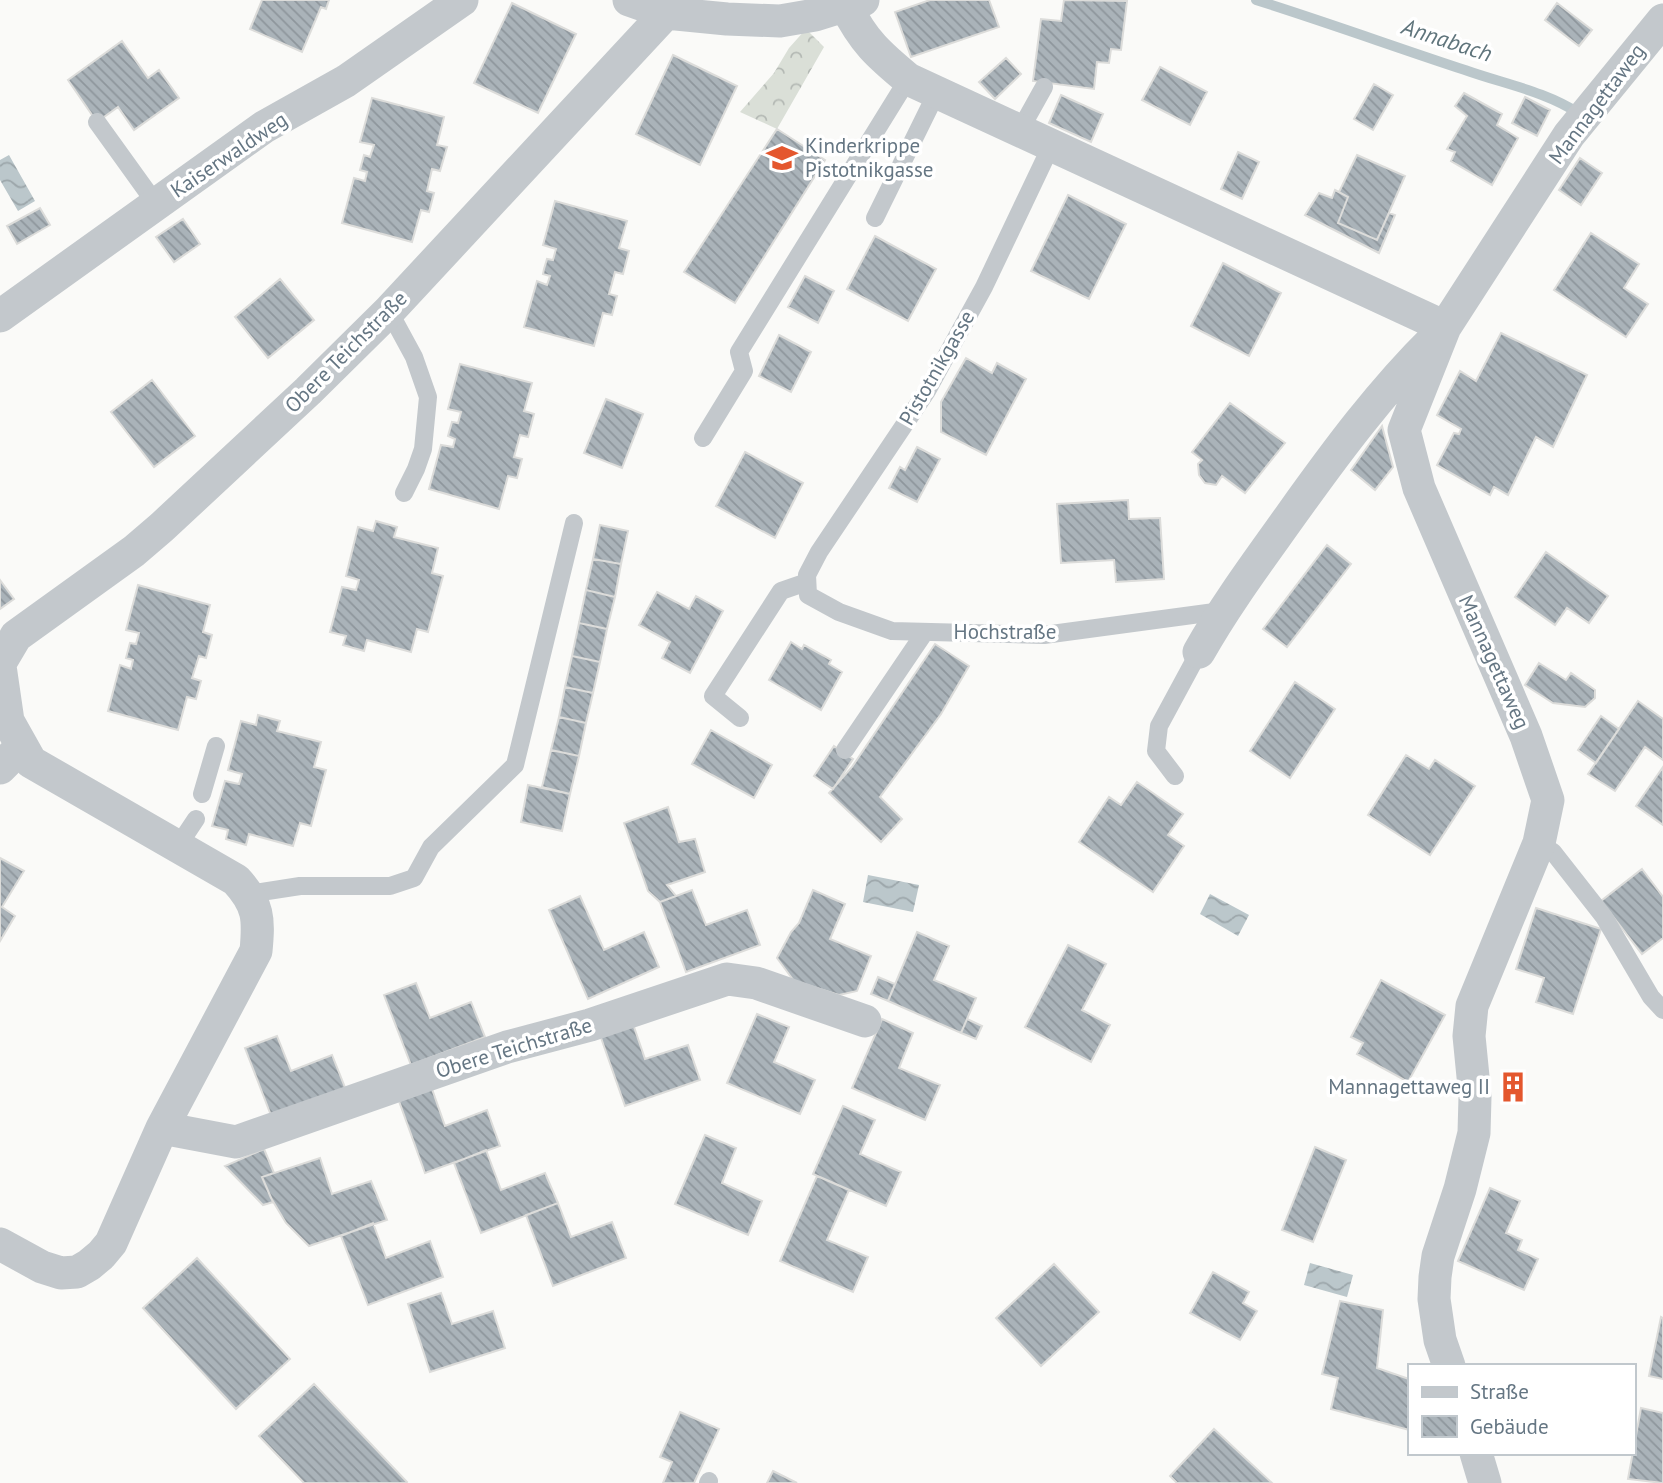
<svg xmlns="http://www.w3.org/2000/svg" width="1663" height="1483" viewBox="0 0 1663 1483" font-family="'PT Sans',sans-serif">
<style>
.park{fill:url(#park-crowns)}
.water{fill:url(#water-waves)}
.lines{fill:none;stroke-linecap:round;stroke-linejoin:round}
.stream{stroke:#bbc7cb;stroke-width:10}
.building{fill:url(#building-back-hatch);stroke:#dcdcda;stroke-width:2}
.lane{stroke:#c3c8cc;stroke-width:18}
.street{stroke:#c3c8cc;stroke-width:33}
.labels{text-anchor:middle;stroke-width:7;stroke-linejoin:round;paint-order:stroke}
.street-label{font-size:21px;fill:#657683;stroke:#fff}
.poi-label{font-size:21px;fill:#657683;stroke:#fff;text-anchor:start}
.water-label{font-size:23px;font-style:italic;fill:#60757c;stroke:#fff}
</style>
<defs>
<pattern id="park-crowns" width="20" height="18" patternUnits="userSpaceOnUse" patternTransform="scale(1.75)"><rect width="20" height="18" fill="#dadfd7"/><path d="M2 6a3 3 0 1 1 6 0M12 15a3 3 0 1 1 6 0" fill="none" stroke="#b4b9b4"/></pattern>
<pattern id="water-waves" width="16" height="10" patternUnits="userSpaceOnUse" patternTransform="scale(1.75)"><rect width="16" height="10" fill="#bbc7cb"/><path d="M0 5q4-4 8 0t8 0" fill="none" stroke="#9ca6aa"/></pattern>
<pattern id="building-back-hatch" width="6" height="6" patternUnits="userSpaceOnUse" patternTransform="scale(1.75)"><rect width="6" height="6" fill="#aab3b9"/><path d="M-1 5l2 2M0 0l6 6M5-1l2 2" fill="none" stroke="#8e969c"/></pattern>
</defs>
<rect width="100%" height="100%" fill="#fafaf8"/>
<!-- park -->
<path class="park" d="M 806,29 L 824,47 L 777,129 L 740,112 L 774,73 L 789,48 Z"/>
<!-- water -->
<path class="water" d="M 9,155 L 35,201 L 18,211 L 0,180 L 0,160 Z
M 868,875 L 919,885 L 913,912 L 863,902 Z
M 1210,894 L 1249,915 L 1238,936 L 1200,914 Z
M 1310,1263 L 1353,1275 L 1347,1297 L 1304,1285 Z"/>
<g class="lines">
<!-- stream -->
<path class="stream" d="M 1256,0 C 1326,22 1395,47 1465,70 C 1504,84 1545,91 1580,114"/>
</g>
<!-- building -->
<path class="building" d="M 262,0 L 329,0 L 326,9 L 321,7 L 302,52 L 250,29 Z
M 930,0 L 989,0 L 999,27 L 911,57 L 895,12 Z
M 1064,0 L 1127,1 L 1121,50 L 1111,49 L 1109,63 L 1097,62 L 1094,89 L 1033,81 L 1041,19 L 1061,21 Z
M 512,3 L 576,34 L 538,113 L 474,83 Z
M 1557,3 L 1592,30 L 1579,46 L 1545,20 Z
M 122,41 L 148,78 L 159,70 L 179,98 L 134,130 L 118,107 L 97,122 L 68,80 Z
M 673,55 L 737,86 L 700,165 L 636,134 Z
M 1006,58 L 1021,74 L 995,99 L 979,82 Z
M 1160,67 L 1207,92 L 1190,125 L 1142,100 Z
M 1374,84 L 1393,95 L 1373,130 L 1354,119 Z
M 1464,93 L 1502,114 L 1497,125 L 1518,138 L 1492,185 L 1451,161 L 1455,152 L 1447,149 L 1467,116 L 1455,106 Z
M 1061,95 L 1103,114 L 1091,142 L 1049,123 Z
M 1525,97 L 1550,110 L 1537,136 L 1512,123 Z
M 372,98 L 444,117 L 437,145 L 447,147 L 440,171 L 432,169 L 427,191 L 434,193 L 429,212 L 421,210 L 412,242 L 342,223 L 354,178 L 365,181 L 367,172 L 360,170 L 364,155 L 370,157 L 374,145 L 360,142 Z
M 777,129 L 825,160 L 735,303 L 684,272 Z
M 1238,152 L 1259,162 L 1242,199 L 1221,189 Z
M 1357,155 L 1405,176 L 1377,240 L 1338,223 L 1348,197 L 1339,192 Z
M 1580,158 L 1602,173 L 1581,205 L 1559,190 Z
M 1335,190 L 1348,197 L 1338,223 L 1377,240 L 1389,213 L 1395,215 L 1379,253 L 1305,215 L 1319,193 L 1332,198 Z
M 1068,195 L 1126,224 L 1089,299 L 1031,271 Z
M 555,201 L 627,221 L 619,248 L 629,251 L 623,274 L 615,272 L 609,294 L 617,296 L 612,315 L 603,313 L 594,346 L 524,327 L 537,281 L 547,285 L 550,276 L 543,274 L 544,269 L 547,259 L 553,260 L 556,249 L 543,245 Z
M 40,208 L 50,225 L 17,244 L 7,226 Z
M 183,219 L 200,244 L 174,262 L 156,237 Z
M 1591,233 L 1639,264 L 1624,288 L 1648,304 L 1626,337 L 1554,290 Z
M 875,236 L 936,269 L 908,321 L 847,289 Z
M 1223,263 L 1281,293 L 1249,356 L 1191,326 Z
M 805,276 L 834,291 L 818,323 L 788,307 Z
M 280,279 L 314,320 L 268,358 L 235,317 Z
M 1501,333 L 1587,375 L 1553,447 L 1536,437 L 1508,495 L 1494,487 L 1490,495 L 1437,465 L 1454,433 L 1459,434 L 1461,429 L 1437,415 L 1460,371 L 1476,381 Z
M 779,335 L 811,352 L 791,392 L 759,376 Z
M 966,358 L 992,373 L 997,363 L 1026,379 L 986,455 L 941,432 L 941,402 Z
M 460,364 L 532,383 L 524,411 L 534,414 L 528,437 L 520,435 L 514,457 L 522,459 L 517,478 L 508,476 L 499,509 L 429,489 L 441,445 L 453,447 L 455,439 L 448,436 L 452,422 L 458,423 L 461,412 L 448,409 Z
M 152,380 L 195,436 L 154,467 L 111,412 Z
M 606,399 L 643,414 L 622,468 L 584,453 Z
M 1230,403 L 1285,443 L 1245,493 L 1222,476 L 1216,485 L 1205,483 L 1199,475 L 1198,464 L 1202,460 L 1192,452 Z
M 1382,426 L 1393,467 L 1375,490 L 1351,470 Z
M 917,447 L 940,459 L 917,502 L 889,488 L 900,467 L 905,470 Z
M 745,452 L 803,483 L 775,538 L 716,506 Z
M 1128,500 L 1129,519 L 1160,518 L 1164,579 L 1116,582 L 1114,560 L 1061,563 L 1057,504 Z
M 376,521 L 397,527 L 394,537 L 438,548 L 432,573 L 443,576 L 428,632 L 417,629 L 411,652 L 367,640 L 364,651 L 343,645 L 346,636 L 330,632 L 342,587 L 356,590 L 359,580 L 346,576 L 358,527 L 373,531 Z
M 600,525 L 628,531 L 621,564 L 593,559 Z
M 1327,545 L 1351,564 L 1287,647 L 1263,629 Z
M 1546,552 L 1608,596 L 1589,623 L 1567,608 L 1555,625 L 1515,597 Z
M 593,559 L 621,564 L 615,597 L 586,590 Z
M 0,580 L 14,599 L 0,609 Z
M 138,585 L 210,605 L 203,632 L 212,635 L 206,658 L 199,656 L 192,678 L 201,681 L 196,699 L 187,697 L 178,730 L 108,711 L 120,665 L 131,669 L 133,660 L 126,658 L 130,643 L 136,644 L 139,633 L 126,630 Z
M 586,590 L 615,597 L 607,629 L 579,623 Z
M 657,592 L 689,609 L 696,596 L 723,611 L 690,673 L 662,658 L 670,642 L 639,625 Z
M 579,623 L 607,629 L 600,662 L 572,656 Z
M 791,642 L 802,649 L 804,645 L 831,660 L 829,664 L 842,672 L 821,710 L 769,680 Z
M 935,644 L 969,666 L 941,714 L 880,797 L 902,819 L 881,842 L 829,793 L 852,767 Z
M 572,656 L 600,662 L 593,693 L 565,687 Z
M 1539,663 L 1566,680 L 1571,673 L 1595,690 L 1595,698 L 1585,707 L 1553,703 L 1525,685 Z
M 1295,682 L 1335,709 L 1290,778 L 1250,751 Z
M 565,687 L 593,693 L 586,723 L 559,717 Z
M 1638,701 L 1663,719 L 1663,760 L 1645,747 L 1615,791 L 1588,774 Z
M 258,715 L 280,721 L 277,731 L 321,742 L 314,767 L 326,770 L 311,826 L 300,823 L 293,846 L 249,834 L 246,845 L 226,839 L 228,830 L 212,826 L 225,781 L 239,784 L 242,774 L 228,770 L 241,721 L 256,725 Z
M 1601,716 L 1619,729 L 1596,763 L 1578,750 Z
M 559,717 L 586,723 L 579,756 L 551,750 Z
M 711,730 L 772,765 L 754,798 L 692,764 Z
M 834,746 L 853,759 L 833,789 L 814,776 Z
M 551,750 L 579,756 L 570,794 L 542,787 Z
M 1406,755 L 1429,769 L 1435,760 L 1475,786 L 1430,855 L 1368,815 Z
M 1663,767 L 1663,825 L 1636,806 Z
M 1137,782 L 1183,814 L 1168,835 L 1184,846 L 1153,892 L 1079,842 L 1109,797 L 1121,805 Z
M 528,785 L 570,794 L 562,831 L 521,822 Z
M 668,807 L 679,842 L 695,839 L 705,872 L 667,885 L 676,896 L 660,902 L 648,891 L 624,823 Z
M 0,858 L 24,871 L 2,907 L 15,916 L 0,941 Z
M 1642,869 L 1663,897 L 1663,938 L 1642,954 L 1601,901 Z
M 692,890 L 706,925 L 747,910 L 760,945 L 686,972 L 660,902 Z
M 813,890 L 845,904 L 830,939 L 871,956 L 857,991 L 839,995 L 794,981 L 777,958 L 791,932 L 799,923 Z
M 580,896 L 604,950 L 644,932 L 659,967 L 588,999 L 549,910 Z
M 1536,908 L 1601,929 L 1573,1014 L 1536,1002 L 1544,978 L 1516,969 Z
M 917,932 L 949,946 L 934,980 L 976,998 L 961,1033 L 888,1001 Z
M 1068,945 L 1106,964 L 1082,1010 L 1110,1025 L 1091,1062 L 1025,1027 Z
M 878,977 L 895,984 L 888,1001 L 871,994 Z
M 1381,980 L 1445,1015 L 1408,1082 L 1357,1054 L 1363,1043 L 1351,1037 Z
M 416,983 L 430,1018 L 471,1002 L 485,1037 L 411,1065 L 384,995 Z
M 757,1014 L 789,1027 L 774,1062 L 815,1080 L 800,1114 L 727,1083 Z
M 882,1019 L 913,1033 L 899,1068 L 940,1085 L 925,1120 L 852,1088 Z
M 967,1019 L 982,1026 L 976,1039 L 961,1033 Z
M 633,1024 L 645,1059 L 688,1045 L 700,1080 L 625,1106 L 600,1035 Z
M 277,1036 L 291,1071 L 332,1055 L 346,1090 L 272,1118 L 245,1048 Z
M 1523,1072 L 1524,1101 L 1504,1101 L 1503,1073 Z
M 432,1089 L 445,1126 L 487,1110 L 500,1146 L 425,1173 L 399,1101 Z
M 843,1106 L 875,1120 L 860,1154 L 901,1172 L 886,1206 L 813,1174 Z
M 705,1135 L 736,1148 L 722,1183 L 762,1201 L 748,1235 L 675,1204 Z
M 1315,1147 L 1346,1160 L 1313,1242 L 1282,1230 Z
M 264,1149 L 274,1173 L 262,1177 L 273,1202 L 263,1205 L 225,1166 Z
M 486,1150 L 501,1190 L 545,1173 L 558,1203 L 481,1233 L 454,1163 Z
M 320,1158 L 332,1194 L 371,1181 L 387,1220 L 309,1246 L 286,1223 L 271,1198 L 262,1177 Z
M 817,1176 L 849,1190 L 827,1240 L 868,1257 L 853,1292 L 780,1261 Z
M 1490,1188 L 1520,1201 L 1506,1233 L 1522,1240 L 1518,1250 L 1538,1259 L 1524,1290 L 1458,1261 Z
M 558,1203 L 571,1237 L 612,1222 L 626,1258 L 553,1286 L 526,1215 Z
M 373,1223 L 386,1258 L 430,1241 L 443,1277 L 368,1305 L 341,1236 Z
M 197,1258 L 290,1359 L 236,1409 L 143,1308 Z
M 1054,1264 L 1099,1312 L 1041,1366 L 996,1318 Z
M 1213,1272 L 1249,1292 L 1243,1303 L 1257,1311 L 1240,1340 L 1190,1313 Z
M 441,1293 L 452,1324 L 493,1311 L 505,1348 L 430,1372 L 408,1304 Z
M 1340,1301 L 1383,1310 L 1377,1368 L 1409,1379 L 1409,1430 L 1331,1409 L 1338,1378 L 1322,1374 Z
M 1661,1317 L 1663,1318 L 1663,1379 L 1649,1376 Z
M 314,1384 L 407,1482 L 406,1483 L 304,1483 L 259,1436 Z
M 1641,1408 L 1663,1413 L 1663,1483 L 1628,1479 Z
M 680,1412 L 719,1429 L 694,1483 L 663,1483 L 672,1462 L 660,1457 Z
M 1214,1429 L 1272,1483 L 1177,1483 L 1170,1476 Z
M 773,1471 L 797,1483 L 767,1483 Z"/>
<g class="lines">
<!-- lane -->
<path class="lane" d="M 97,122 L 156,204
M 1020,130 L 1044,87
M 1052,144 L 984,287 L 927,391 L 819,552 L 807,575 L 808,595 L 839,612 L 892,631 L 1044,635 L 1222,611
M 875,218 L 937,92
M 389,311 L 414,357 L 428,397 L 423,449 L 416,469 L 404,493
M 703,438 L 744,371 L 739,352 L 908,79
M 740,718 L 713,696 L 781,591 L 807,582
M 845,750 L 925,632
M 1175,776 L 1156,751 L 1159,726 L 1199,652
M 202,794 L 216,746
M 1539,843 L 1553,852 L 1604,917 L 1651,997 L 1663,1010
M 182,848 L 186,834 L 196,819
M 249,894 L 300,886 L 390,886 L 414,878 L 431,847 L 515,765 L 574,523
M 708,1483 L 709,1481"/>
<!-- street -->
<path class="street" d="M 629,0 L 666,13 L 727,19 L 780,21 L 815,15 L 863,0
M 846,6 C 863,41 879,55 908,79 L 1445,327
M 0,316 L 264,127 L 346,81 L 462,0
M 1199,652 C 1226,604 1259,560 1291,515 C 1336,452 1381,391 1436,337
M 0,663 L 16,636 L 134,551 L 162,527 L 308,391 L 389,311 L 666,13
M 0,666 L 8,721 L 31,762 L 236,880 C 259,905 259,919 256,951 L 162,1128 L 111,1243 L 101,1255 L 89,1265 L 77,1272 L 61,1273 L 42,1267 L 0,1244
M 0,768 L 22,746
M 162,1128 L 236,1142 L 507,1047 L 590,1025 L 727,979 L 756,983 L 865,1021
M 1449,1366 L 1440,1340 L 1434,1299 L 1435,1277 L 1438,1256 L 1460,1189 L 1474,1133 L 1475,1097 L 1469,1036 L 1472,1006 L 1539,843 L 1548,800 L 1526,736 L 1419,488 L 1404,430 L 1445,327 L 1569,135 L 1663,20
M 1476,1453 L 1485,1483"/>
</g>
<!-- icons -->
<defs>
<g id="school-bare" transform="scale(2.415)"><path d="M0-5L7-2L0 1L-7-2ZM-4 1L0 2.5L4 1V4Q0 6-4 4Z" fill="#e4572e" stroke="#fff" stroke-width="2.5" paint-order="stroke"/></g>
<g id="building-bare" transform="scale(2.415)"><path d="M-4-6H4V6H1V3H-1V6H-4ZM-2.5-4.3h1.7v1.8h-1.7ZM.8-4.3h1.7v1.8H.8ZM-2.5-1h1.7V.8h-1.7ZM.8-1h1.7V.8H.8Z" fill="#e4572e" stroke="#fff" stroke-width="2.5" paint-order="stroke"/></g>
</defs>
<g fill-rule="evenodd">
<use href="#school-bare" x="782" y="158"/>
<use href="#building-bare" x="1513" y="1087"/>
</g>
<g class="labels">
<!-- street labels -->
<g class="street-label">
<text transform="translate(1597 104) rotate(-53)" y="7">Mannagettaweg</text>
<text transform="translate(229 155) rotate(-34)" y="7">Kaiserwaldweg</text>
<text transform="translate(346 352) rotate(-45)" y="7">Obere Teichstraße</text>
<text transform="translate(937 368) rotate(-60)" y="7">Pistotnikgasse</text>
<text x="1005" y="639">Hochstraße</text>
<text transform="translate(1494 662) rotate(66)" y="7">Mannagettaweg</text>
<text transform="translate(514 1048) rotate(-17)" y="7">Obere Teichstraße</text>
</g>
<!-- poi labels -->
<g class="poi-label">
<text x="805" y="153">Kinderkrippe<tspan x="805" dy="24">Pistotnikgasse</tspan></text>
<text x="1490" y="1094" text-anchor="end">Mannagettaweg II</text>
</g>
<!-- water labels -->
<g class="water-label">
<text transform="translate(1447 40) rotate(18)" y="8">Annabach</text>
</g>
</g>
<!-- legend -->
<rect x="1408" y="1364" width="228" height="91" fill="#ffffff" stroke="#c1c8cd" stroke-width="2"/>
<rect x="1422" y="1387" width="35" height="10" fill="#c3c8cc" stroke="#c1c8cd" stroke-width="2"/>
<text x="1470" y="1399" font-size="21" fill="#657683">Straße</text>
<rect x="1422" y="1416" width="35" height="21" fill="url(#building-back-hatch)" stroke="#c1c8cd" stroke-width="2"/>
<text x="1470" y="1434" font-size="21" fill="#657683">Gebäude</text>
</svg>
